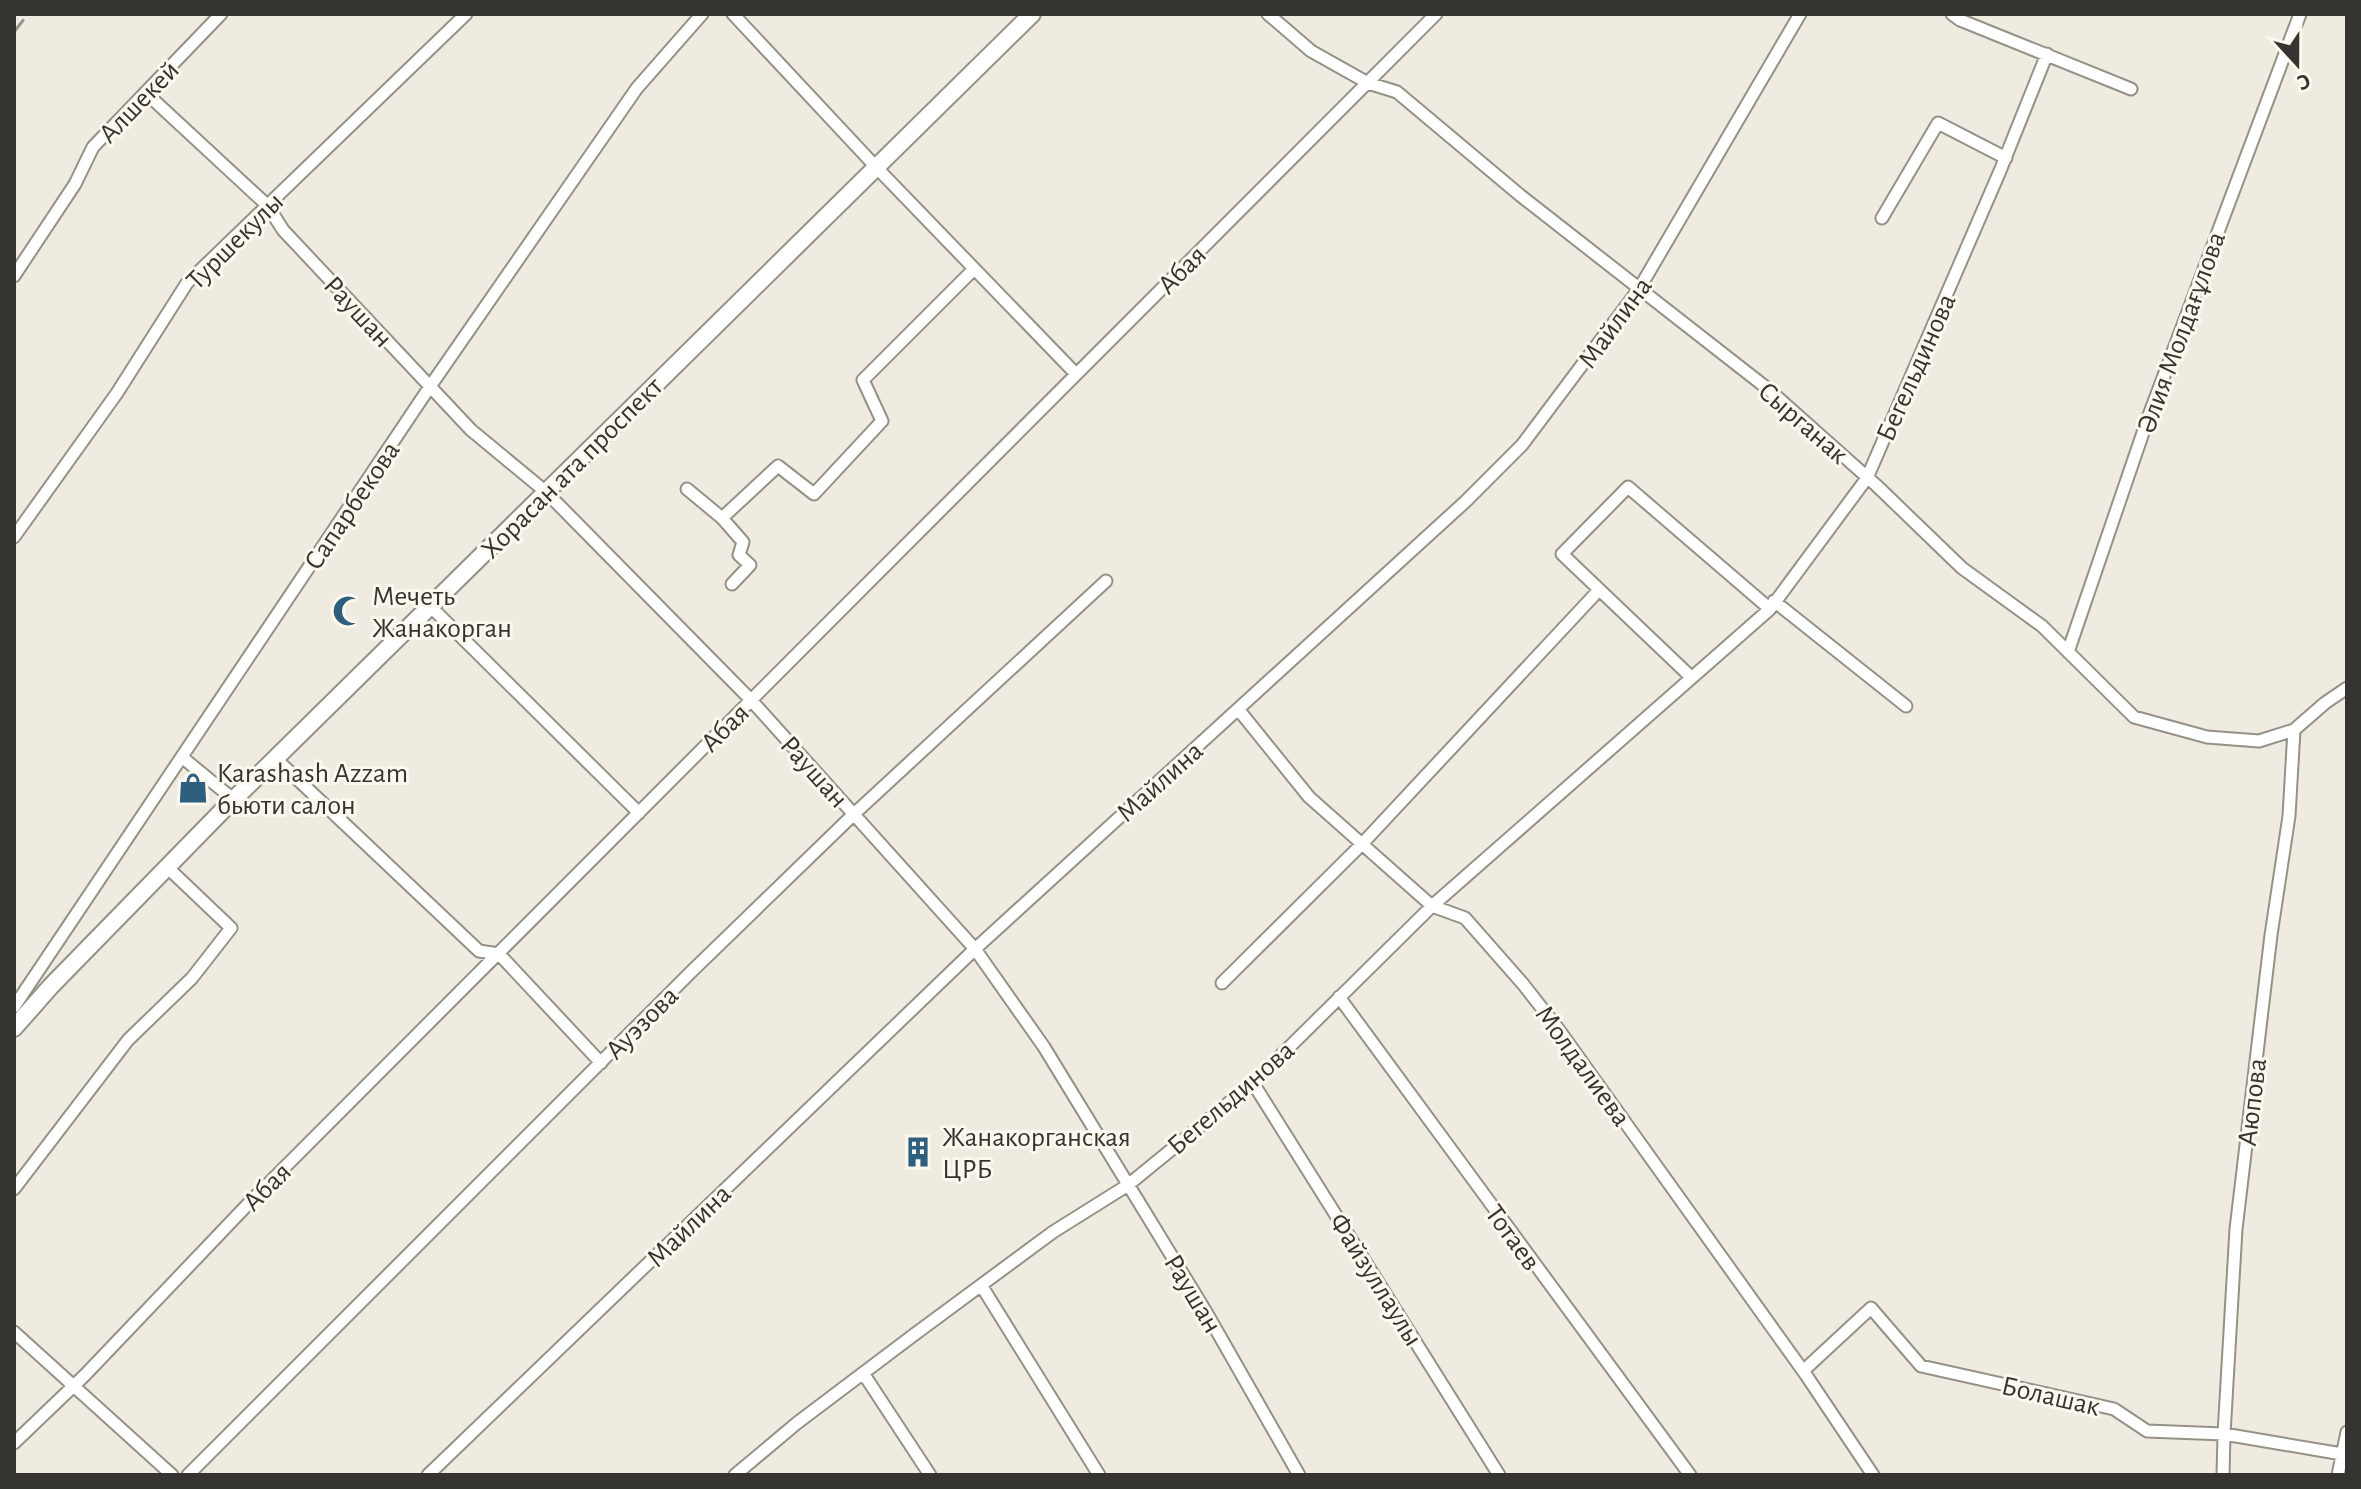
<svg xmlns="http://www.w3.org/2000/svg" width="2361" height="1489" viewBox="0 0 2361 1489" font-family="'Alegreya Sans',sans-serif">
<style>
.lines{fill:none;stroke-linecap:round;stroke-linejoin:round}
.minor-casing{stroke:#959187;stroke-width:15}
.secondary-casing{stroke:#959187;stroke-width:20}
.minor{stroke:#fff;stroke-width:11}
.secondary{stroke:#fff;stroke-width:16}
.rail{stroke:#96938c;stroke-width:3;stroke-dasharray:16 8;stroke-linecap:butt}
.labels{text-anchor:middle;stroke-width:6;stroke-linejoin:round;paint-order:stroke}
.street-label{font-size:28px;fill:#363430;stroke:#fdf8ee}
.poi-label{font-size:28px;fill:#363430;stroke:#fdf8ee;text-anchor:start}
</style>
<rect width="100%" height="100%" fill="#efebe1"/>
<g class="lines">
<!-- minor casing -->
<g class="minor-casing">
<path id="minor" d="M 733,14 L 876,167 L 1076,374
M 1268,14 L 1311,51 L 1368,83 L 1397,92 L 1521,196 L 1768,389 L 1876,485 L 1962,568 L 2042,626 L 2134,717 L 2207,737 L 2259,741 L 2294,730 L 2325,703 L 2347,688
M 1952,14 L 1960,20 L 2131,89
M 146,93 L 268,206 L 283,230 L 471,430 L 546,492 L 751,700 L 975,949 L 1044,1047 L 1206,1312 L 1299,1475
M 1882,218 L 1938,123 L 2006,158
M 14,276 L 75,184 L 93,147 L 221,14
M 687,489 L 722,518
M 14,537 L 117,393 L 187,283 L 466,14
M 732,584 L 750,565 L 739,555 L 743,542 L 722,518 L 778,466 L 814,494 L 882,421 L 863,380 L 974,269
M 1774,601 L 1906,706
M 430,606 L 639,813
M 2068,652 L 2148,418 L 2300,14
M 1691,677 L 1562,554 L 1628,487 L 1770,609
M 1238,709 L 1309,797 L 1432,906 L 1465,918 L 1523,984 L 1559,1030 L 1806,1375 L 1873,1475
M 183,758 L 233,799
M 275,758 L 479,951 L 499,954 L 601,1063
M 1222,983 L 1362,844 L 1599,590
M 1339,997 L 1690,1475
M 14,1007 L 429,388 L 637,88 L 702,14
M 1253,1083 L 1499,1475
M 14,1189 L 128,1040 L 192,978 L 231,928 L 167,867
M 981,1285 L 1099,1475
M 14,1332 L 172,1475
M 1803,1371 L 1871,1308 L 1921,1366 L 2114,1409 L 2147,1431 L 2224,1434 L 2342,1454
M 863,1373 L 930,1475
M 14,1443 L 85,1375 L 250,1202 L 1436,14
M 188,1475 L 692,971 L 854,814 L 1106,581
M 428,1475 L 975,949 L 1466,501 L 1522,445 L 1639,289 L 1800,14
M 735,1475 L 797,1423 L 915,1334 L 1053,1232 L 1128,1185 L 1253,1083 L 1432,906 L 1770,609 L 1867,478 L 2000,171 L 2047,54
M 2223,1475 L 2224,1434 L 2236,1229 L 2271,935 L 2289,816 L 2294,730
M 2338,1475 L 2347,1432"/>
</g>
<!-- secondary casing -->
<g class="secondary-casing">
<path id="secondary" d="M 14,1028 L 51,986 L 224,809 L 1032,14"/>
</g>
<!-- minor -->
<use href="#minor" class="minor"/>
<!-- secondary -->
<use href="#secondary" class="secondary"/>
<!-- rail -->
<path class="rail" d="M 14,32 L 28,14"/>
</g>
<!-- icons -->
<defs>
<g id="mosque-bare" transform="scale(2.4)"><path d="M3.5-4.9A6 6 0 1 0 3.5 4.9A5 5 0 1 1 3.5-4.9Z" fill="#2f5f7e" stroke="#fdf8ee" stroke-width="2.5" paint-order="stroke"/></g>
<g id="shop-bare" transform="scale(2.4)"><path d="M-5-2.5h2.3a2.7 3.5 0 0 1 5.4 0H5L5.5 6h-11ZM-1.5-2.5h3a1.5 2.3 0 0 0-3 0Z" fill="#2f5f7e" stroke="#fdf8ee" stroke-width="2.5" paint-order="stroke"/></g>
<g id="building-bare" transform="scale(2.4)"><path d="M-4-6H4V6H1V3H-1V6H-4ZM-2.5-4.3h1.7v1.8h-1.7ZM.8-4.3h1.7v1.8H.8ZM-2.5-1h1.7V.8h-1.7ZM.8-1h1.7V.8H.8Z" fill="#2f5f7e" stroke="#fdf8ee" stroke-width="2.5" paint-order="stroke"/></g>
</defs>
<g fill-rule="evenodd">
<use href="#mosque-bare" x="348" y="611"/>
<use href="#shop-bare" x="193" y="788"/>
<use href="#building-bare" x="918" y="1152"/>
</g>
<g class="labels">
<!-- street labels -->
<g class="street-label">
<text transform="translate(138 101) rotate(-46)" y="10">Алшекей</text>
<text transform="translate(234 240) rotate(-45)" y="10">Туршекулы</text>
<text transform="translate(1181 269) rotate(-45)" y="10">Абая</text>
<text transform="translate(359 311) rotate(47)" y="10">Раушан</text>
<text transform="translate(1614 322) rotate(-54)" y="10">Майлина</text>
<text transform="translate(2180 332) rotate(-70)" y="10">Әлия Молдағұлова</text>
<text transform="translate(1915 367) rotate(-66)" y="10">Бегельдинова</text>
<text transform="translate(1804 422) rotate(41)" y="10">Сырганак</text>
<text transform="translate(571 467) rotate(-45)" y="10">Хорасан ата проспект</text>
<text transform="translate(351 505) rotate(-56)" y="10">Сапарбекова</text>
<text transform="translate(724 727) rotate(-45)" y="10">Абая</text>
<text transform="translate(815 771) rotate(48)" y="10">Раушан</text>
<text transform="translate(1159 781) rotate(-42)" y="10">Майлина</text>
<text transform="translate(641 1022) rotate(-45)" y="10">Ауэзова</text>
<text transform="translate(1584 1065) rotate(54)" y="10">Молдалиева</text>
<text transform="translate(1230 1097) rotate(-41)" y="10">Бегельдинова</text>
<text transform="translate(2251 1102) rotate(-83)" y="10">Аюпова</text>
<text transform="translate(266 1186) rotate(-45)" y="10">Абая</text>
<text transform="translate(688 1225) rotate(-44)" y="10">Майлина</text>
<text transform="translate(1514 1237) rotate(54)" y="10">Тотаев</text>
<text transform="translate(1377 1279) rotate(58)" y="10">Файзуллаулы</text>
<text transform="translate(1194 1293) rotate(59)" y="10">Раушан</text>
<text transform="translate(2051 1395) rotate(13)" y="10">Болашак</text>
</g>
<!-- poi labels -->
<g class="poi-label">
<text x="372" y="605">Мечеть<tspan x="372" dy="32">Жанакорган</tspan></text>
<text x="217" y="782">Karashash Azzam<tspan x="217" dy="32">бьюти салон</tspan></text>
<text x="942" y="1146">Жанакорганская<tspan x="942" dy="32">ЦРБ</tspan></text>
</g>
</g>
<!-- border -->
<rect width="2361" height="1489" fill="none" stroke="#363430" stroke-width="32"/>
<!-- north arrow -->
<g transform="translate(2297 64) rotate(159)" stroke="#fdf8ee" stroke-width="6" paint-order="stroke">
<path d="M0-6L14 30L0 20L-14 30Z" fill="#363430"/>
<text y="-12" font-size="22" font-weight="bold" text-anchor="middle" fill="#363430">С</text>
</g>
</svg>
